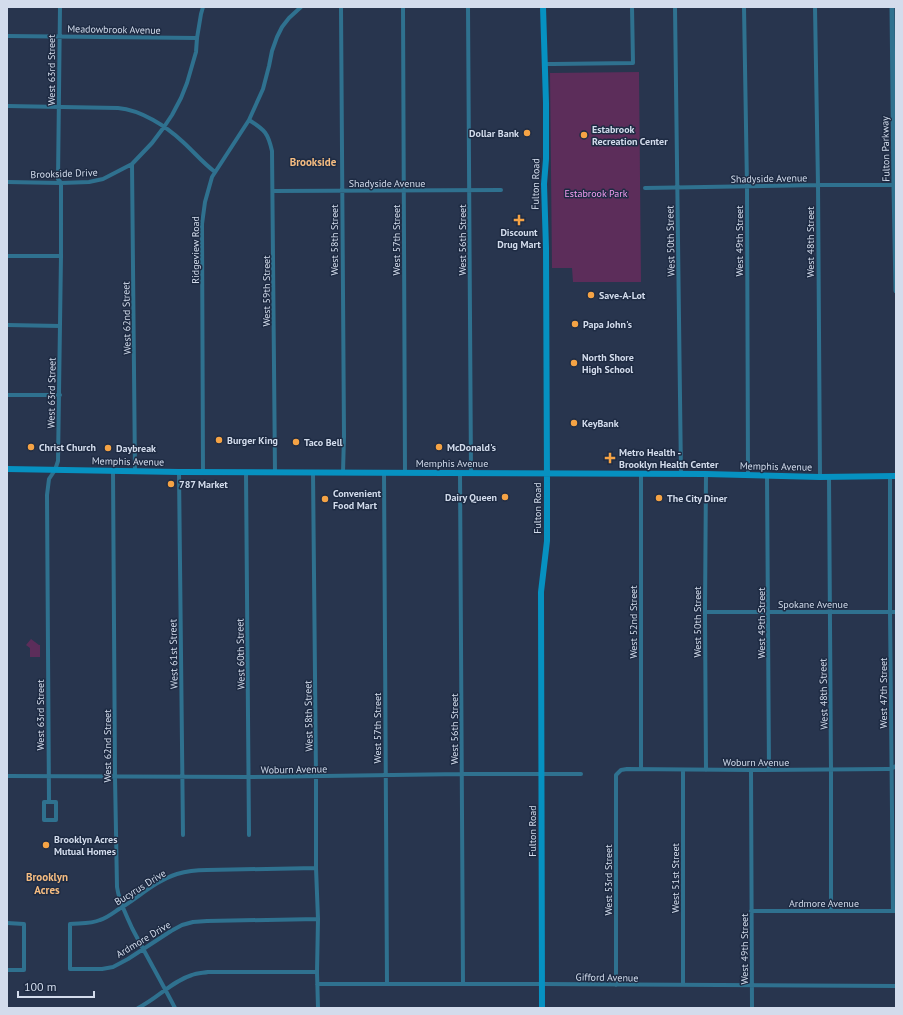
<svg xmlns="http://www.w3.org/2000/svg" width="903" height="1015" viewBox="0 0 903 1015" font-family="'PT Sans',sans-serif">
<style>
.green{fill:#5c2d5a}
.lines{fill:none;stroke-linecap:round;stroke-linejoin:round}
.minor{stroke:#2f718f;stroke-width:4}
.tertiary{stroke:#2f718f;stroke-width:5}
.secondary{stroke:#0691c1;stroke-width:6}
.poi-dot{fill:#f5a345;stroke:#1e2b43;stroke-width:1.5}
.labels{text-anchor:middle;stroke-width:3;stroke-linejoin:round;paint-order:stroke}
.street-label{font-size:10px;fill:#d3dcec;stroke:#1e2b43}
.poi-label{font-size:10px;font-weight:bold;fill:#d3dcec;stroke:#1e2b43;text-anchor:start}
.park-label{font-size:10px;fill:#f59cf1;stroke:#1e2b43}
.neighbourhood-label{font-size:11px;font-weight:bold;fill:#f5bc81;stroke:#1e2b43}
</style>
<rect width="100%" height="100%" fill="#28354e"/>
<!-- green -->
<path class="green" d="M 639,72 L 641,282 L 573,282 L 572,268 L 552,268 L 550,73 Z
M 31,639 L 39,645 L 40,645 L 40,657 L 30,657 L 30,648 L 26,645 Z"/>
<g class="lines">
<!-- minor -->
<path class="minor" d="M 341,7 L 344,436 L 343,472
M 403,7 L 405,473
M 468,7 L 471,473
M 675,7 L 681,474
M 744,7 L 747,186 L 748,476
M 815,7 L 818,185 L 820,477
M 7,36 L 197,38
M 544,64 L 553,64 L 633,63 L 632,7
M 7,106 L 118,108 C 141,110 166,126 183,142 C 194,152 203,163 215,172
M 249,120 C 265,130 268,133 272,151 L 275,472
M 132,164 L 135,472
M 7,182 L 61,183 L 89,182 L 103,179 L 132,164 L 152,143 L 164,127 L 172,115 L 181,98 L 187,83 L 196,52 L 197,38 L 201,14 L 203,7
M 645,188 L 818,185 L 894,185
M 273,191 L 501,190
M 7,256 L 61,256
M 7,325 L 60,326
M 7,395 L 60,395
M 113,471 L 115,777 L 117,887 C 119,902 126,914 132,928 C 146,955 161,981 175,1008
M 179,472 L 183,835
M 203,472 L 202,224 L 205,202 L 212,177 L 249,120 L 263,89 L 269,66 L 272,51 L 277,37 L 282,27 L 289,18 L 301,7
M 313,472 L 316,776 L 316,868 L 318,919 L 317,972 L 318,1008
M 246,473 L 249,835
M 384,473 L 387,984
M 460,473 L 463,984
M 641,474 L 641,769
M 767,476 L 769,770
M 890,476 L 890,612 L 893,911
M 829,477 L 831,770 L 831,911
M 705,612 L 896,612
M 683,770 L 683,985
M 706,770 L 705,612 L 706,474
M 751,770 L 752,1008
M 7,776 L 249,777 L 462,774 L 581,774
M 44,802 L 56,802 L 56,820 L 44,820 Z
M 49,802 L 47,495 L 49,479 L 55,470 L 58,461 L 61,256 L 61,183 L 58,179 L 60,7
M 316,868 L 207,870 C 197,870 187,871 177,874 C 155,881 138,898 119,909 C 113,913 107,918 100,920 C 91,924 79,923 70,924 L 70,969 L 102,969 L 113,967 L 128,959 L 171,931 L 182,925 L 193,922 L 207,921 L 318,919
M 751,911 L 896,911
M 7,923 L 24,924 L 24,970 L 7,970
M 317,984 L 542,984 L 896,986
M 616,985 L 616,775 L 621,770 L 627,769 L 751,770 L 888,769 L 891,769 L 896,766
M 138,1008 C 157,999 172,981 192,975 C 197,973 203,973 208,972 L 317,972"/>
<!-- tertiary -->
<path class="tertiary" d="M 892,7 L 894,185 L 896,291"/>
<!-- secondary -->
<path class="secondary" d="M 7,469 L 179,472 L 706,474 L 820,477 L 896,476
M 542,1008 L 541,592 L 547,541 L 547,483 L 546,248 L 544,184 L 546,159 L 546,103 L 543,7"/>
</g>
<!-- markers -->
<g class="poi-dot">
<circle cx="527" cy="133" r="4"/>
<circle cx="584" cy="135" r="4"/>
<path d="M517 214h4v4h4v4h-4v4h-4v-4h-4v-4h4z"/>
<circle cx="591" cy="295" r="4"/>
<circle cx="575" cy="324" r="4"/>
<circle cx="574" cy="363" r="4"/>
<circle cx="574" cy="423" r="4"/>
<circle cx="219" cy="440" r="4"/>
<circle cx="296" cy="442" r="4"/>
<circle cx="31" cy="447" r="4"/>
<circle cx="439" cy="447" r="4"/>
<circle cx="108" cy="448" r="4"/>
<path d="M608 452h4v4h4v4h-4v4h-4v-4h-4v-4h4z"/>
<circle cx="171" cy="484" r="4"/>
<circle cx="505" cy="497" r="4"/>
<circle cx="659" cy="498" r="4"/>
<circle cx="325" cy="499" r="4"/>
<circle cx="46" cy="845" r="4"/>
</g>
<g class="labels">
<!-- street labels -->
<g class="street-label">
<text transform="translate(114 29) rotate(1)" y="4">Meadowbrook Avenue</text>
<text transform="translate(51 70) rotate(-90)" y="4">West 63rd Street</text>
<text transform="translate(885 149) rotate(-91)" y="4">Fulton Parkway</text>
<text transform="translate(64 173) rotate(-2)" y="4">Brookside Drive</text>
<text transform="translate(769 178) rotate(-1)" y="4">Shadyside Avenue</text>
<text x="387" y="187">Shadyside Avenue</text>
<text transform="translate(535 184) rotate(-89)" y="4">Fulton Road</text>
<text transform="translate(334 240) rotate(-90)" y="4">West 58th Street</text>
<text transform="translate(396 240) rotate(-90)" y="4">West 57th Street</text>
<text transform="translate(462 240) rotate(-90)" y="4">West 56th Street</text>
<text transform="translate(670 241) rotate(-91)" y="4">West 50th Street</text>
<text transform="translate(739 241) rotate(-90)" y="4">West 49th Street</text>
<text transform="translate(810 242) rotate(-90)" y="4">West 48th Street</text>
<text transform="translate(195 250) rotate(-90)" y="4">Ridgeview Road</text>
<text transform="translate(266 291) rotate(-90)" y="4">West 59th Street</text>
<text transform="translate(126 318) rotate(-91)" y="4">West 62nd Street</text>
<text transform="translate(51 393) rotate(-89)" y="4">West 63rd Street</text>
<text transform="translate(128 461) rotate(1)" y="4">Memphis Avenue</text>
<text x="452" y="467">Memphis Avenue</text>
<text transform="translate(776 466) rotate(1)" y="4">Memphis Avenue</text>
<text transform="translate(537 508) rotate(-90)" y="4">Fulton Road</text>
<text x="813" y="608">Spokane Avenue</text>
<text transform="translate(633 622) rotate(-90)" y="4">West 52nd Street</text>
<text transform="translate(697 622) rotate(-90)" y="4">West 50th Street</text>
<text transform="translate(761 623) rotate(-90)" y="4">West 49th Street</text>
<text transform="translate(173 654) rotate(-91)" y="4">West 61st Street</text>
<text transform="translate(240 654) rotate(-91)" y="4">West 60th Street</text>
<text transform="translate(883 693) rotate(-90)" y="4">West 47th Street</text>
<text transform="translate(823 694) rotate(-91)" y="4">West 48th Street</text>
<text transform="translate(40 715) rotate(-90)" y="4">West 63rd Street</text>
<text transform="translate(308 716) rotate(-91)" y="4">West 58th Street</text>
<text transform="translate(377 728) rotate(-90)" y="4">West 57th Street</text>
<text transform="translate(454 729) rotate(-90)" y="4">West 56th Street</text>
<text transform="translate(107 746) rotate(-90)" y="4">West 62nd Street</text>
<text x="756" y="766">Woburn Avenue</text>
<text transform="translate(294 769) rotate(-1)" y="4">Woburn Avenue</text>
<text transform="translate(532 831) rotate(-90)" y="4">Fulton Road</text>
<text transform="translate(675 878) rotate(-90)" y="4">West 51st Street</text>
<text transform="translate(608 880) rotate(-90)" y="4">West 53rd Street</text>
<text transform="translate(140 887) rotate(-32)" y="4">Bucyrus Drive</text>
<text x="824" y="907">Ardmore Avenue</text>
<text transform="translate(143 939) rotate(-31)" y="4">Ardmore Drive</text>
<text transform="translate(744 949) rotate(-90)" y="4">West 49th Street</text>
<text transform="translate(607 977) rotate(1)" y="4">Gifford Avenue</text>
</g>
<!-- poi labels -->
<g class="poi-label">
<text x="592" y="133">Estabrook<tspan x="592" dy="12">Recreation Center</tspan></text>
<text x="519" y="137" text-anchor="end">Dollar Bank</text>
<text x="519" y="236" text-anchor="middle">Discount<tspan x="519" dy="12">Drug Mart</tspan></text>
<text x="599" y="299">Save-A-Lot</text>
<text x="583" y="328">Papa John's</text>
<text x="582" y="361">North Shore<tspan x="582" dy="12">High School</tspan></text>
<text x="582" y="427">KeyBank</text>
<text x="227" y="444">Burger King</text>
<text x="304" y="446">Taco Bell</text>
<text x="39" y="451">Christ Church</text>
<text x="447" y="451">McDonald's</text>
<text x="116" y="452">Daybreak</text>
<text x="619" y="456">Metro Health -<tspan x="619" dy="12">Brooklyn Health Center</tspan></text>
<text x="179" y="488">787 Market</text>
<text x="333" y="497">Convenient<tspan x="333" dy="12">Food Mart</tspan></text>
<text x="497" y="501" text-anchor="end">Dairy Queen</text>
<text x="667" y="502">The City Diner</text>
<text x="54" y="843">Brooklyn Acres<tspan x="54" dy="12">Mutual Homes</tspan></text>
</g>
<!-- park labels -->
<g class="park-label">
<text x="596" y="197">Estabrook Park</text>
</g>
<!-- neighbourhood labels -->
<g class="neighbourhood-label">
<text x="313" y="166">Brookside</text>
<text x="47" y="881">Brooklyn<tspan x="47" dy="13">Acres</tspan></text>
</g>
</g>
<!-- border -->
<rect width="903" height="1015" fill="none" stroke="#d3dcec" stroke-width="16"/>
<!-- scale -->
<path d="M18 991v6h76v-6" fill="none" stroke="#d3dcec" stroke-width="2"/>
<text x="24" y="991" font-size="12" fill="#d3dcec" stroke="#1e2b43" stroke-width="3" paint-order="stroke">100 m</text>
</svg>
